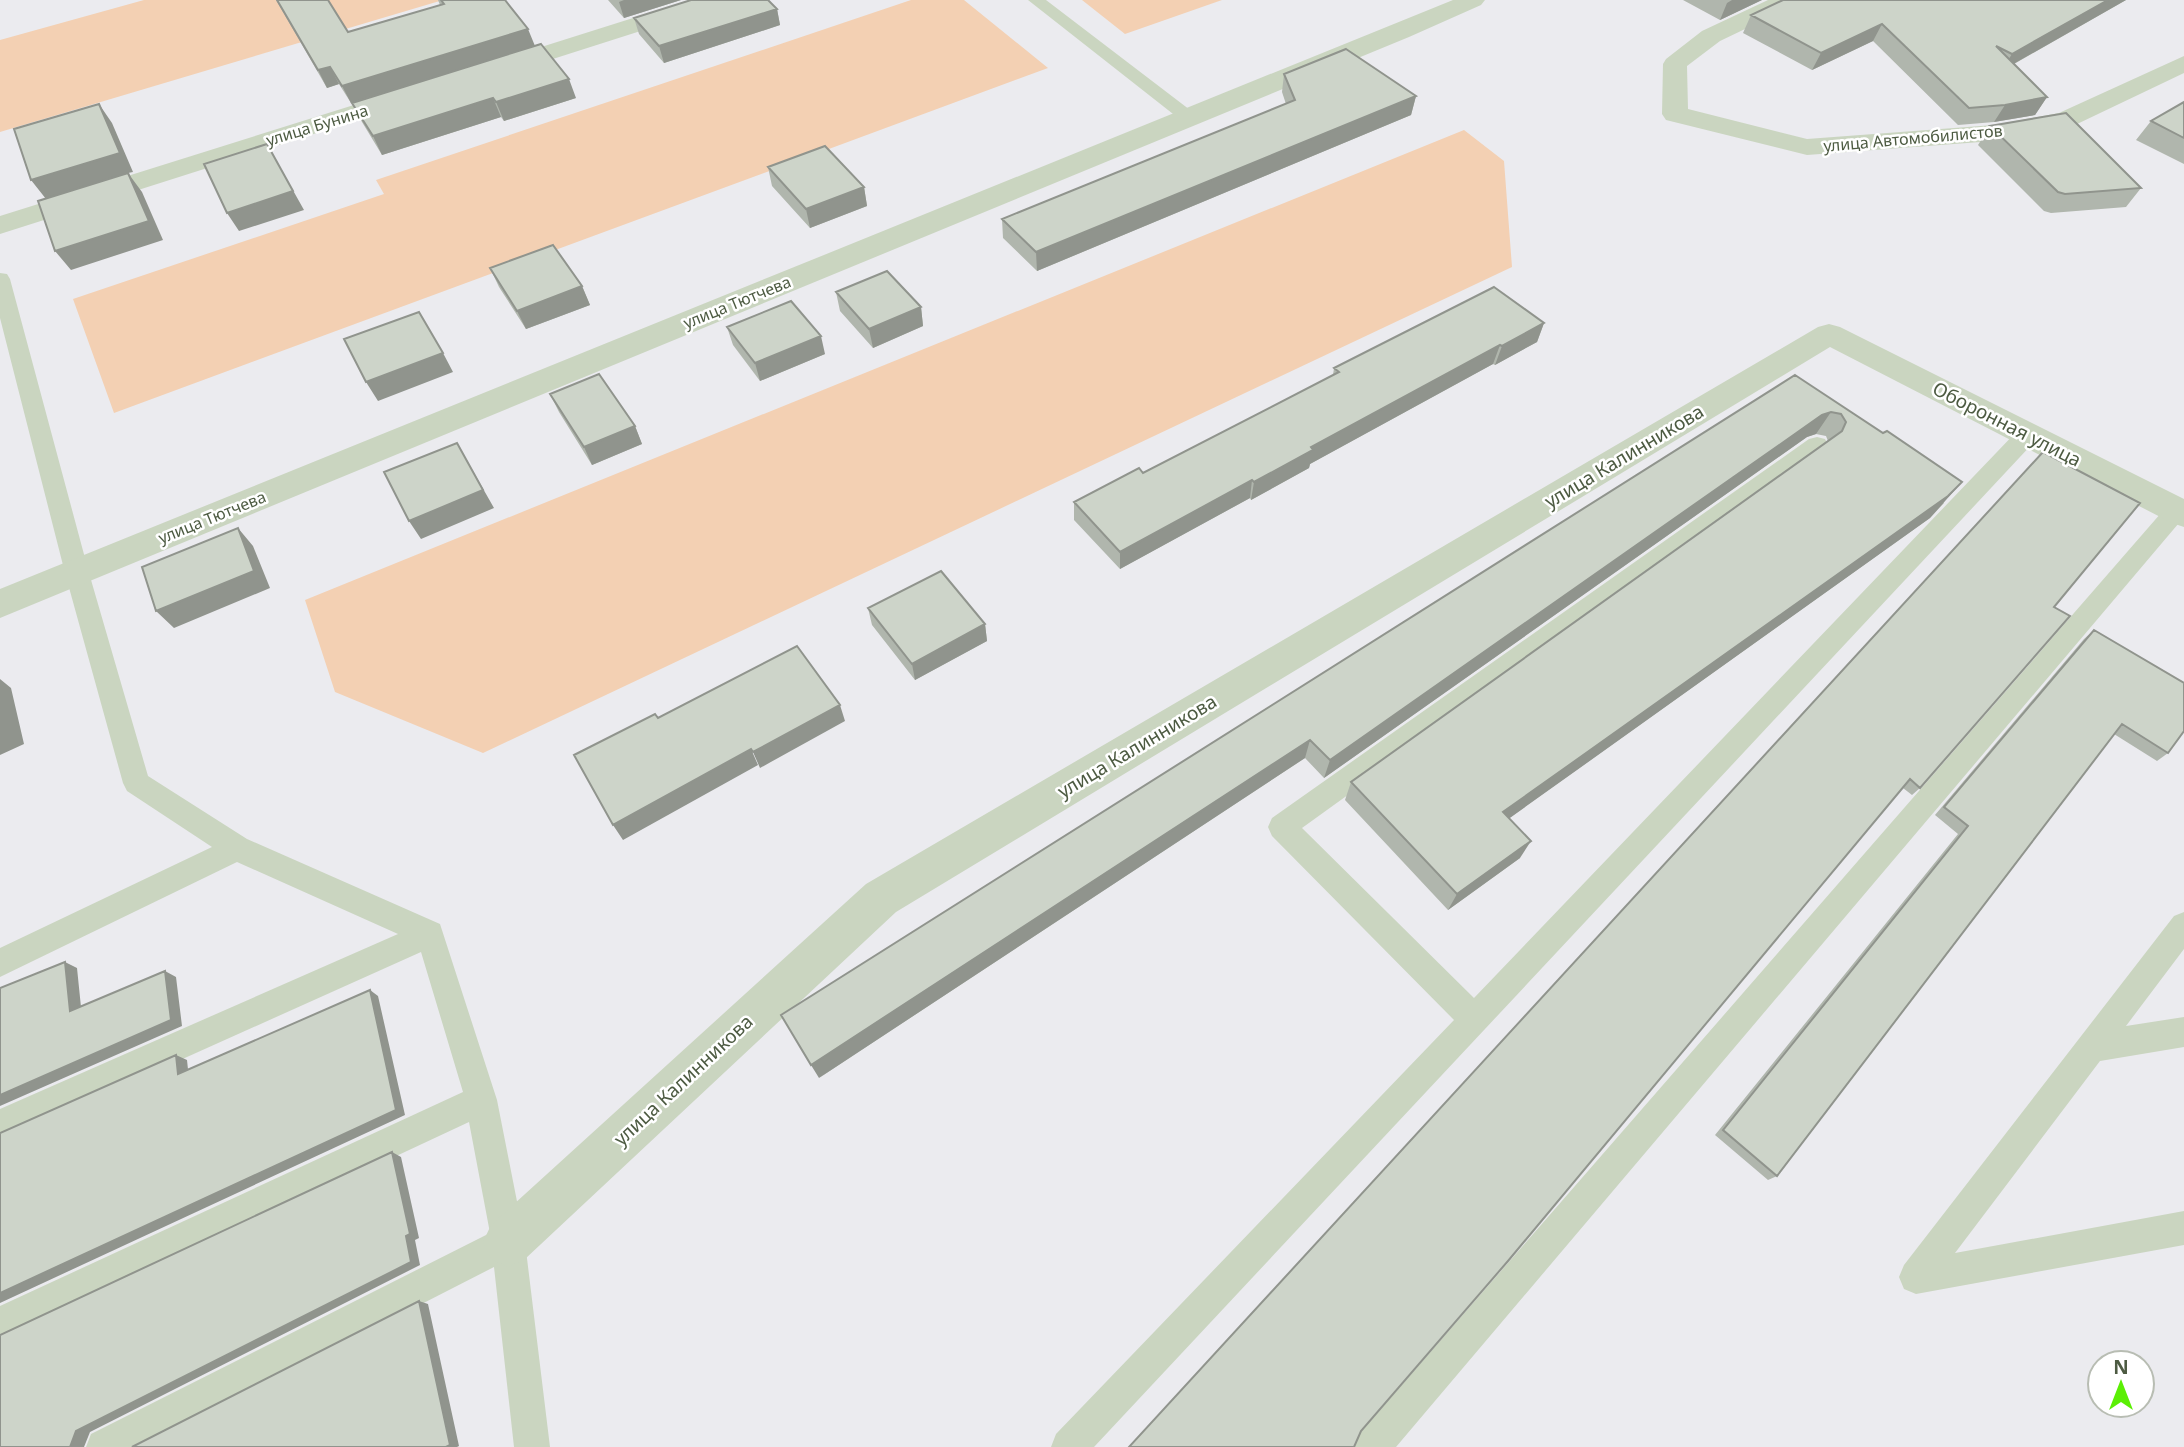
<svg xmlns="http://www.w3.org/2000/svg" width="2184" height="1447" viewBox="0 0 2184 1447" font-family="'Noto Sans',sans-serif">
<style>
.green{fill:#f3d0b3}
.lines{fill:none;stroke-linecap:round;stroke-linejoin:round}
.service{fill:#cad5c0;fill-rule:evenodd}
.minor{fill:#cad5c0;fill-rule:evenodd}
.wall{fill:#b0b6ad}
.shaded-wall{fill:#90948d}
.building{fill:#cdd4c9;stroke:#90948d;stroke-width:2}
.labels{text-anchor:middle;stroke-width:5;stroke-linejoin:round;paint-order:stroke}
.far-street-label{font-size:16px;fill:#4d5b42;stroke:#fff}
.street-label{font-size:19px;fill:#4d5b42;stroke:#fff}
</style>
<rect width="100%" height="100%" fill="#ebebef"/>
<!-- green -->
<path class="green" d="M 144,0 L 443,0 L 0,132 L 0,40 Z
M 911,0 L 964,0 L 1048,68 L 114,413 L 73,299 L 384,194 L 376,180 Z
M 1082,0 L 1222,0 L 1125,34 Z
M 1464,130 L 1504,161 L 1512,267 L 483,753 L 335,692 L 305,600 Z"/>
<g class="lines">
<!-- service -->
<path class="service" d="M 1028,0 L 1046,0 L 1194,113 L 1197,117 L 1194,121 L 1182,121 Z
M 0,273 L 7,274 L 10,279 L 89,573 L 148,776 L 247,839 L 440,924 L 497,1100 L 525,1242 L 550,1447 L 514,1447 L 494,1267 L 142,1447 L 86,1447 L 91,1434 L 490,1233 L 469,1122 L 0,1341 L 0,1306 L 463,1092 L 421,952 L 0,1141 L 0,1109 L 398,934 L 237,862 L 0,977 L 0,948 L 212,847 L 127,791 L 123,783 L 65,573 L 0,318 Z
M 2027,427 L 2035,429 L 2038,435 L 2035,441 L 1094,1447 L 1051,1447 L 1056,1434 L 1454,1020 L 1272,836 L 1268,827 L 1272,818 L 1809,439 L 1817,437 L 1825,439 L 1828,445 L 1825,451 L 1302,828 L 1474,998 L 2019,429 Z
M 2176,502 L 2184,505 L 2184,517 L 1396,1447 L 1354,1447 L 1359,1434 L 2168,505 Z
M 2184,912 L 2184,949 L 2126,1026 L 2184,1017 L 2184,1047 L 2100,1061 L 1955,1253 L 2184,1211 L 2184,1245 L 1916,1294 L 1904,1289 L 1899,1277 L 1904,1265 L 2174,916 Z"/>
<!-- minor -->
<path class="minor" d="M 690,0 L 726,0 L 722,5 L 509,73 L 500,76 L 491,73 L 487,68 L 491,63 Z
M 1453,0 L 1485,0 L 1481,5 L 1409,37 L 0,618 L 0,589 Z
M 1768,0 L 1799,0 L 1795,5 L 1720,41 L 1687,66 L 1688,109 L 1807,139 L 1994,125 L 2059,113 L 2184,56 L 2184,73 L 2075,125 L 1994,141 L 1807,155 L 1666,120 L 1662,114 L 1663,64 L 1666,59 L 1702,31 Z
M 405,89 L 414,92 L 418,97 L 414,102 L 0,234 L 0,216 Z
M 1829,324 L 1840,327 L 2184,499 L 2184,527 L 2172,523 L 1830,347 L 896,912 L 525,1259 L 508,1267 L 491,1259 L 483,1242 L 491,1225 L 866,884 L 1818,327 Z"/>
</g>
<!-- wall -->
<path class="wall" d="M 276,0 L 328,0 L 348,32 L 440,5 L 438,0 L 505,0 L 351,103 L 339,84 L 327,88 Z
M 608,0 L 681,0 L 624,18 Z
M 1683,0 L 1762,0 L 1720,20 Z
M 1783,0 L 2126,0 L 2014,64 L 2047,97 L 2035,115 L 1994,122 L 1958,125 L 1873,41 L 1812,70 L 1743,33 L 1751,15 Z
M 777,9 L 780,25 L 664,63 L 639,34 L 634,18 Z
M 1284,74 L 1416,96 L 1411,115 L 1037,271 L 1003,238 L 1002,219 L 1286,104 L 1282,92 Z
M 576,98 L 504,121 L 501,117 L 382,155 L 362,122 L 352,103 Z
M 2184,102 L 2184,164 L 2136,140 L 2151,121 Z
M 1990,126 L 2141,188 L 2126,207 L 2051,213 L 2044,211 L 1978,145 Z
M 768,167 L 864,187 L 867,206 L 810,228 L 772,186 Z
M 490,268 L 582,286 L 590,305 L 526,329 L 499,287 Z
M 836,292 L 921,307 L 923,326 L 873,348 L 840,311 Z
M 1544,323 L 1537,342 L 1495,365 L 1493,364 L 1310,464 L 1309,468 L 1251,500 L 1250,498 L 1120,569 L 1074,520 L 1074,502 L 1143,473 L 1333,375 L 1334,368 Z
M 727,327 L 825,354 L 760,381 L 733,345 Z
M 1795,375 L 1944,503 L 1930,518 L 1509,818 L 1520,858 L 1448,910 L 1345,800 L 1351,782 L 1828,441 L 1826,436 L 1816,434 L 1807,437 L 1324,778 L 1305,758 L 819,1078 Z
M 550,394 L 635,426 L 642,444 L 592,465 L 559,412 Z
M 2054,607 L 1920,788 L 1912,795 L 1903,788 L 1129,1447 Z
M 868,608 L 985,624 L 987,641 L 915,680 L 872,625 Z
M 2094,630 L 2168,753 L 2157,761 L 2114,734 L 1777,1176 L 1768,1180 L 1715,1135 L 1958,834 L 1935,815 L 2084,639 Z"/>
<!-- shaded-wall -->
<path class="shaded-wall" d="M 624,0 L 681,0 L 624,18 L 619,2 Z
M 1732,0 L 1762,0 L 1720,20 L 1727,3 Z
M 2108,0 L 2126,0 L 2001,71 L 2012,54 Z
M 777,9 L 780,25 L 664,63 L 659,46 Z
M 1882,24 L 1873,41 L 1812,70 L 1821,53 Z
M 528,29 L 535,46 L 351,103 L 342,86 Z
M 330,67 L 339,84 L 327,88 L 318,70 Z
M 569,79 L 576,98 L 504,121 L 496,102 Z
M 1416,96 L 1411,115 L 1037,271 L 1036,252 Z
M 2047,97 L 2035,115 L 1994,122 L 2005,105 Z
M 493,98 L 501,117 L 382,155 L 373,136 Z
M 99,104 L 112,123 L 133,172 L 128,173 L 142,192 L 163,240 L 71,270 L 55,251 L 46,199 L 31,180 Z
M 267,144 L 304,210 L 239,231 L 227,213 Z
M 864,187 L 867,206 L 810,228 L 806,209 Z
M 582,286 L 590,305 L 526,329 L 517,311 Z
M 921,307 L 923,326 L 873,348 L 869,329 Z
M 1544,323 L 1537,342 L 1495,365 L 1502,346 Z
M 821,336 L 825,354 L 760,381 L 755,363 Z
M 1500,345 L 1493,364 L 1310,464 L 1309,468 L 1251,500 L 1254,482 L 1311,447 Z
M 443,353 L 453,372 L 378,401 L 366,382 Z
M 1831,412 L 1816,434 L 1807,437 L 1324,778 L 1330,760 L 1822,415 Z
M 635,426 L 642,444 L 592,465 L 584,447 Z
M 457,443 L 494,508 L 421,539 L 409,521 Z
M 1252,480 L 1250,498 L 1120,569 L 1120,552 Z
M 1962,482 L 1930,518 L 1493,830 L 1503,812 Z
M 238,528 L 253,546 L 270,588 L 174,628 L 156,611 Z
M 985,624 L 987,641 L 915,680 L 912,664 Z
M 0,679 L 11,688 L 24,744 L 0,755 Z
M 840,705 L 845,721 L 760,768 L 753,752 Z
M 1310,740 L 1305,758 L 819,1078 L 811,1065 Z
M 751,749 L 758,765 L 623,840 L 613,825 Z
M 1531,841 L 1520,858 L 1448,910 L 1457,894 Z
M 65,962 L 77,968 L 82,1017 L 70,1011 Z
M 165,971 L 176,977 L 182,1026 L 0,1106 L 0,1095 Z
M 370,990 L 378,996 L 405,1115 L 0,1303 L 0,1293 Z
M 176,1055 L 187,1060 L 189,1079 L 178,1074 Z
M 392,1152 L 401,1157 L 419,1238 L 415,1240 L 420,1265 L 90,1432 L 84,1447 L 70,1447 L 76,1431 L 406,1236 Z
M 419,1301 L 428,1304 L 459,1446 L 457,1447 L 446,1447 Z"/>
<!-- building -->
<path class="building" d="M 277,0 L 328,0 L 348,32 L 444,4 L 441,0 L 505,0 L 528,29 L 342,86 L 330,67 L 318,70 Z
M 691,0 L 768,0 L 777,9 L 659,46 L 634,18 Z
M 1783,0 L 2108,0 L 2012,54 L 1996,46 L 2047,97 L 2005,105 L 1969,108 L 1882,24 L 1821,53 L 1751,15 Z
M 541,44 L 569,79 L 496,102 L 493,98 L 373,136 L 352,103 Z
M 1346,49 L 1416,96 L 1036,252 L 1002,219 L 1295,100 L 1284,74 Z
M 2184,102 L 2184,138 L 2151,121 Z
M 99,104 L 120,153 L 31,180 L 14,129 Z
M 2066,113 L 2141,188 L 2065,194 L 2058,192 L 1990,126 Z
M 267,144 L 293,191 L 227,213 L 204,164 Z
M 825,146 L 864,187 L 806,209 L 768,167 Z
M 128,173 L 149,221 L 55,251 L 38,201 Z
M 553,245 L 582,286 L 517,311 L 490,268 Z
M 887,271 L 921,307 L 869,329 L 836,292 Z
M 1494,287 L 1544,323 L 1502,346 L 1500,345 L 1311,447 L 1313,450 L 1254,482 L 1252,480 L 1120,552 L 1074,502 L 1139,468 L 1143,473 L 1339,372 L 1334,368 Z
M 791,301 L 821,336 L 755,363 L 727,327 Z
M 419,312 L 443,353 L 366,382 L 344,339 Z
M 599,374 L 635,426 L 584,447 L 550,394 Z
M 1795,375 L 1883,433 L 1887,431 L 1962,482 L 1948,496 L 1503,812 L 1531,841 L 1457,894 L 1351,782 L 1842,431 L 1846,422 L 1841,414 L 1831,412 L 1822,415 L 1330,760 L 1310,740 L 811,1065 L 781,1015 Z
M 457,443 L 483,490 L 409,521 L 384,472 Z
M 2043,452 L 2140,503 L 2054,607 L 2070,616 L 1920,788 L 1910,779 L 1508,1261 L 1361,1431 L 1354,1447 L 1129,1447 Z
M 238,528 L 254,571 L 156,611 L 142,567 Z
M 941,571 L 985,624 L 912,664 L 868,608 Z
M 2094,630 L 2184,683 L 2184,731 L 2168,753 L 2122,724 L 1777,1176 L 1723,1130 L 1968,826 L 1944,807 Z
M 797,646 L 840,705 L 753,752 L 751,749 L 613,825 L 574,755 L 655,714 L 658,718 Z
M 65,962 L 70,1011 L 165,971 L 171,1020 L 0,1095 L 0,988 Z
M 370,990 L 396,1110 L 0,1293 L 0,1133 L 176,1055 L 178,1074 Z
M 392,1152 L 410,1234 L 406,1236 L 411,1262 L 76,1431 L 70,1447 L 0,1447 L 0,1335 Z
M 419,1301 L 450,1445 L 446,1447 L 132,1447 Z"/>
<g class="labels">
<!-- far-street labels -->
<g class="far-street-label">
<text transform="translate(317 125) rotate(-17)" y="6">улица Бунина</text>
<text transform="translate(1913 138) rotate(-5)" y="6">улица Автомобилистов</text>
<text transform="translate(737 302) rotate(-22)" y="6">улица Тютчева</text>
<text transform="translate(212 517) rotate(-22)" y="6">улица Тютчева</text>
</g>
<!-- street labels -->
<g class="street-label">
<text transform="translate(2007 424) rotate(27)" y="7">Оборонная улица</text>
<text transform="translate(1624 456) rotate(-31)" y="7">улица Калинникова</text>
<text transform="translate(1137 746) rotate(-31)" y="7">улица Калинникова</text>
<text transform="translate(683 1080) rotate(-43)" y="7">улица Калинникова</text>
</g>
</g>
<!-- north arrow -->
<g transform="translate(2121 1384)"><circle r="33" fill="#ffffff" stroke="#b8bdb3" stroke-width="2"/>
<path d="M0-5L12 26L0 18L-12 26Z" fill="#5bef05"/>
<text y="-10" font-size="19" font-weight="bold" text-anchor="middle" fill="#4d5b42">N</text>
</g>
</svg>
